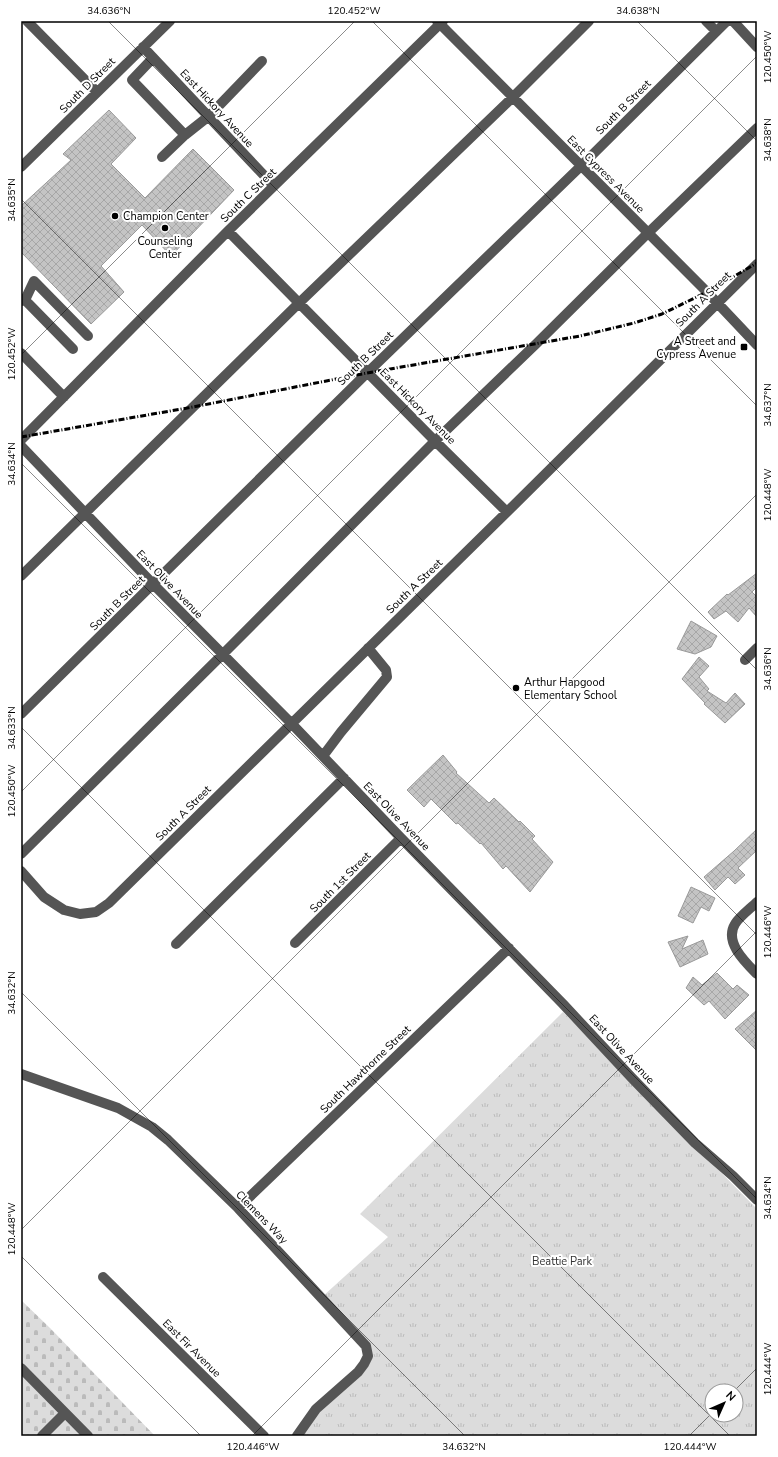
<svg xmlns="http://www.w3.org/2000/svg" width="778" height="1457" viewBox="0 0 778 1457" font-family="'Nunito Sans',sans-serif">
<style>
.cemetery{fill:url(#cemetery-stones)}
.park{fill:url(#park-tufts);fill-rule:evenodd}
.building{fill:url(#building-cross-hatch);stroke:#999}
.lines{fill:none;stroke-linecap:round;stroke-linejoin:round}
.minor{stroke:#555;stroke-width:10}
.rail{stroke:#000;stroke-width:3;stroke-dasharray:6 2 1 2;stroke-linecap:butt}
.ticks{fill:none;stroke:#000;stroke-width:1;stroke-opacity:0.45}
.poi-dot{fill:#000;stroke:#fff;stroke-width:1.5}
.labels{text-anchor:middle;stroke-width:4;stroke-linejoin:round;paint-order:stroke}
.street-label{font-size:11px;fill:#000;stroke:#fff}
.poi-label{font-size:11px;fill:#000;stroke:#fff;text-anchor:start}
.park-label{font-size:11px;fill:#333;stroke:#fff}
.neatline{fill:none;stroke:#000;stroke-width:1.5}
.ticks-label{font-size:10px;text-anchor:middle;fill:#000}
</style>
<defs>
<pattern id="cemetery-stones" width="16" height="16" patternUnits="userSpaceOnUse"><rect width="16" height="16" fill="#dcdcdc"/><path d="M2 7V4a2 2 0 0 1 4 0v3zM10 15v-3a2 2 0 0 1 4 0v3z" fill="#bbb"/></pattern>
<pattern id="park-tufts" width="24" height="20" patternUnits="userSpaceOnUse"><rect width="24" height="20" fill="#dcdcdc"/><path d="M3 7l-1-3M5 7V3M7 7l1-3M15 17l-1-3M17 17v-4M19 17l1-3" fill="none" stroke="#bbb"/></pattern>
<pattern id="building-cross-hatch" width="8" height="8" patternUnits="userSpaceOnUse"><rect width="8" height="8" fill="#c4c4c4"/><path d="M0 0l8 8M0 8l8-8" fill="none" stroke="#a7a7a7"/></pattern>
</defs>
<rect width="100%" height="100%" fill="#fff"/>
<!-- cemetery -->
<path class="cemetery" d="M 21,1300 L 50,1328 L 155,1436 L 21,1436 Z"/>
<!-- park -->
<path class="park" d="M 563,1012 L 757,1209 L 757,1436 L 297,1436 L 368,1356 L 322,1297 L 388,1237 L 360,1214 ZM 712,1391 L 736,1391 L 736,1415 L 712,1415 Z"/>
<!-- building -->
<path class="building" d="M 109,110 L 136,138 L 111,164 L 145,198 L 193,149 L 234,190 L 171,256 L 142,225 L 101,266 L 124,292 L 91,324 L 21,252 L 21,206 L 71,160 L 63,154 Z
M 757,573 L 757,587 L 752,592 L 757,597 L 757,617 L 749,608 L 738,622 L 726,611 L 714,619 L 708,612 L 727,594 L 728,595 Z
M 691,621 L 717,636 L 711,647 L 695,654 L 677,649 Z
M 699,657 L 709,666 L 699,677 L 709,689 L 707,691 L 726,703 L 735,693 L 745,704 L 725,723 L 704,704 L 705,703 L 682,679 Z
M 443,755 L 457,772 L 456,773 L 489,803 L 494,798 L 519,822 L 520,821 L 535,836 L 532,839 L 553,862 L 530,892 L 506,866 L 503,869 L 481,843 L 480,844 L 458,823 L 456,824 L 431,799 L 424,807 L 407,790 Z
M 757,829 L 757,850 L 738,868 L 745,875 L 735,884 L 728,877 L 715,890 L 704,877 L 734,851 Z
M 691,887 L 715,898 L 709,911 L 701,907 L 693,923 L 678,916 Z
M 688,936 L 682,949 L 703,940 L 708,954 L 680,967 L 668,942 Z
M 717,973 L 733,989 L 737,985 L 749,995 L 725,1019 L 709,1001 L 704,1005 L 686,988 L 693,977 L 702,985 Z
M 757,1010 L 757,1051 L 735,1029 Z"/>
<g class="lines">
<!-- minor -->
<path class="minor" d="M 27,21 L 97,92
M 437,21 L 707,292 L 757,345
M 706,21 L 716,31
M 733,21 L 757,47
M 143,47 L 274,186
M 153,58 L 132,80 L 185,135 L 209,116 L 262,61
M 162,157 L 185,135
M 21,167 L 170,21
M 228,231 L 435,441 L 507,512
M 25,300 L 34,281 L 88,336
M 21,301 L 25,300 L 73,349
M 21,353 L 64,397
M 21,440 L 228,231 L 443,21
M 21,446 L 153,584 L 291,723 L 401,838 L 563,1004 L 632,1078 L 695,1143 L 733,1176 L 757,1200
M 21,576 L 299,303 L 513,97 L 589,21
M 745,660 L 757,648
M 21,714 L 367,373 L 581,166 L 727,21
M 323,756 L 341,732 L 387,677 L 386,670 L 368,648
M 21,854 L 223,654 L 435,441 L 536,344 L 648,233 L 757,128
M 21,871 L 44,897 L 64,910 L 80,914 L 96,912 L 109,903 L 507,512 L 757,264
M 757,902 C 751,908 739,917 735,924 C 724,942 745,962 757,974
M 295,943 L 401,838
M 176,944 L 344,778
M 21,1074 L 118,1108 L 152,1127 L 168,1140 L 238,1208 L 366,1346 L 368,1356 L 364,1364 L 358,1372 L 316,1409 L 297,1436
M 238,1208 L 509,948
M 103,1277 L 264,1436
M 21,1368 L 88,1436
M 42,1436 L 65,1413"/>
<!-- rail -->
<path class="rail" d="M 21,437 L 193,407 L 367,373 L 580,336 L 634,323 L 662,314 L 707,292 L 757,263"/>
</g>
<!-- ticks -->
<path class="ticks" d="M 108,21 L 757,670M 372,21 L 757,406M 637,21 L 757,141M 21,199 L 757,935M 21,355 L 355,21M 21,463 L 757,1199M 21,727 L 730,1436M 21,792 L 757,56M 21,992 L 465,1436M 21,1230 L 757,494M 21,1256 L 201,1436M 734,1391 L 757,1368M 252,1436 L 757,931M 689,1436 L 712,1413"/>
<!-- markers -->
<g class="poi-dot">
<circle cx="115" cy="216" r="4"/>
<circle cx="165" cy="228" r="4"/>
<rect x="740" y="343" width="8" height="8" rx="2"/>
<circle cx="516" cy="688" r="4"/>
</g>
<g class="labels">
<!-- street labels -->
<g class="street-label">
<text transform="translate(87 85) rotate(-45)" y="4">South D Street</text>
<text transform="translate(623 107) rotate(-45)" y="4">South B Street</text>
<text transform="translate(217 108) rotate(47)" y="4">East Hickory Avenue</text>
<text transform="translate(606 174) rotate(45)" y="4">East Cypress Avenue</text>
<text transform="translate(248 195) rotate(-44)" y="4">South C Street</text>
<text transform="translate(703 299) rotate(-45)" y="4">South A Street</text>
<text transform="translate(365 358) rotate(-44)" y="4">South B Street</text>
<text transform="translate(418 406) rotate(45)" y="4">East Hickory Avenue</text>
<text transform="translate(170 584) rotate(46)" y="4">East Olive Avenue</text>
<text transform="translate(414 586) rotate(-44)" y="4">South A Street</text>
<text transform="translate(117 603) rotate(-45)" y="4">South B Street</text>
<text transform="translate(183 813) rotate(-45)" y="4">South A Street</text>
<text transform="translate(397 816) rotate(46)" y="4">East Olive Avenue</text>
<text transform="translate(340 882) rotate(-45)" y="4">South 1st Street</text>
<text transform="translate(622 1049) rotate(47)" y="4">East Olive Avenue</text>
<text transform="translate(365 1069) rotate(-44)" y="4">South Hawthorne Street</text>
<text transform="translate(262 1217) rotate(46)" y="4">Clemens Way</text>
<text transform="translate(192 1348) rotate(45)" y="4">East Fir Avenue</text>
</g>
<!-- poi labels -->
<g class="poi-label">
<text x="123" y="220">Champion Center</text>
<text x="165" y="245" text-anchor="middle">Counseling<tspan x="165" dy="13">Center</tspan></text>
<text x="736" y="345" text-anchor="end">A Street and<tspan x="736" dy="13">Cypress Avenue</tspan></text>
<text x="524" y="686">Arthur Hapgood<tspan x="524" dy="13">Elementary School</tspan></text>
</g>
<!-- park labels -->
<g class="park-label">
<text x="562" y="1265">Beattie Park</text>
</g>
</g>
<!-- border -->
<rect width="778" height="1457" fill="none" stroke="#ffffff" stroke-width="44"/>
<!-- north arrow -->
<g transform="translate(724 1403) rotate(45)"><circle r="19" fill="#ffffff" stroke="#999999"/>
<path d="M0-3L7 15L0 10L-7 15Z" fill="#000000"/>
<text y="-6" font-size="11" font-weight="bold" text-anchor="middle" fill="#000000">N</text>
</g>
<rect x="22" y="22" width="734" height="1413" class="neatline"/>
<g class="ticks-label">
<text x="109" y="14">34.636°N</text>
<text x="354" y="14">120.452°W</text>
<text x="638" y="14">34.638°N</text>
<text transform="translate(767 57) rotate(-90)" y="4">120.450°W</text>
<text transform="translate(767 140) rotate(-90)" y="4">34.638°N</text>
<text transform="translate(11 200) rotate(-90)" y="4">34.635°N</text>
<text transform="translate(11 354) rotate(-90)" y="4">120.452°W</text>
<text transform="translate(767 405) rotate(-90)" y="4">34.637°N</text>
<text transform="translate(11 464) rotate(-90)" y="4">34.634°N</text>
<text transform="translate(767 495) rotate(-90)" y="4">120.448°W</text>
<text transform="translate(767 669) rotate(-90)" y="4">34.636°N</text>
<text transform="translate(11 728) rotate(-90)" y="4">34.633°N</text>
<text transform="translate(11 791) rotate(-90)" y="4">120.450°W</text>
<text transform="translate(767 932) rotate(-90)" y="4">120.446°W</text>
<text transform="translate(11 993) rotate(-90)" y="4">34.632°N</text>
<text transform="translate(767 1198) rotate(-90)" y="4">34.634°N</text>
<text transform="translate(11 1229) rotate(-90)" y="4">120.448°W</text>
<text transform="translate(767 1369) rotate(-90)" y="4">120.444°W</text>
<text x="253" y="1450">120.446°W</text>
<text x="464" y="1450">34.632°N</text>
<text x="690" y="1450">120.444°W</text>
</g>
</svg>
